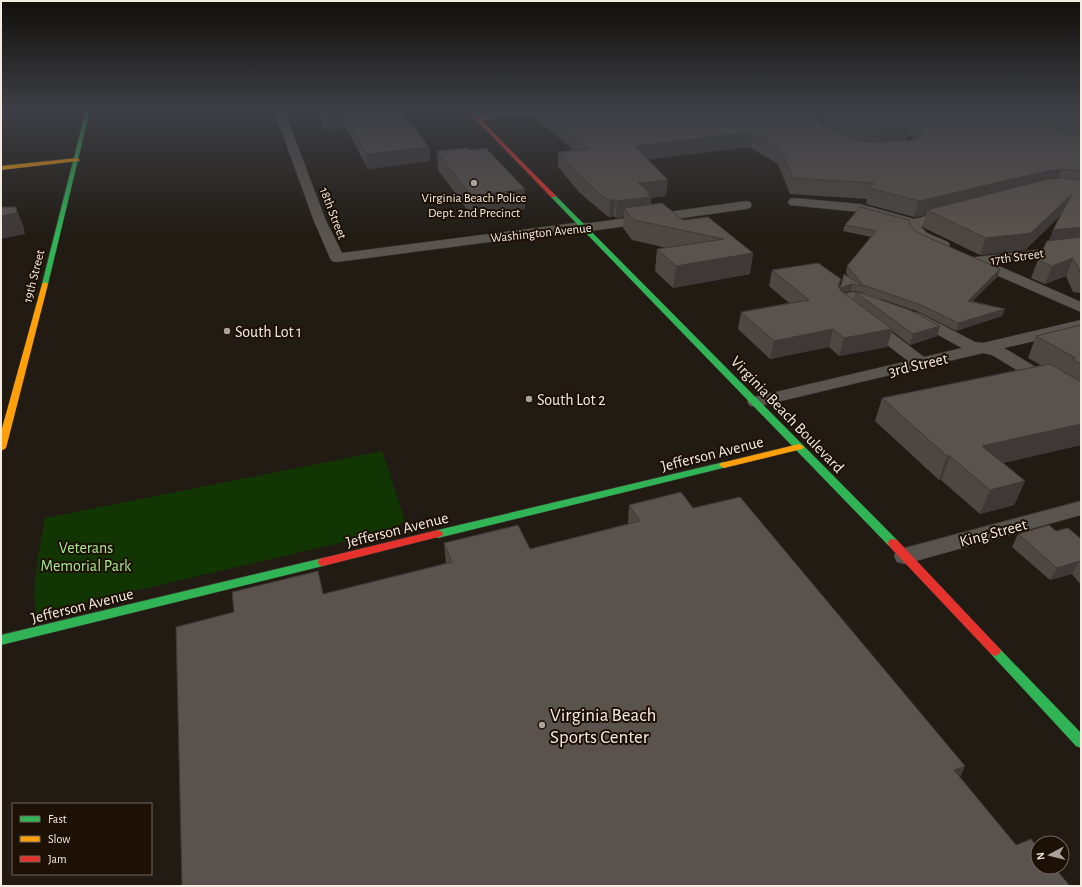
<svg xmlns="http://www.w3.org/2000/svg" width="1082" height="887" viewBox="0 0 1082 887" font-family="'Alegreya Sans',sans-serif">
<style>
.green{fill:#113603}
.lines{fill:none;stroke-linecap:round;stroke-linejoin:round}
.street-casing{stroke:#3c3733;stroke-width:1}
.fast-casing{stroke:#3c3733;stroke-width:1}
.slow-casing{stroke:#3c3733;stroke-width:1}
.jam-casing{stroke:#3c3733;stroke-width:1}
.street{fill:#5a544e;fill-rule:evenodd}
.fast{fill:#30b455;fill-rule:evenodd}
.slow{fill:#ff9f0a;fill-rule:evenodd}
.jam{fill:#e5322d;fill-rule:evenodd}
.wall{fill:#4d4742;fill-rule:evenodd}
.shaded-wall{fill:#3e3936}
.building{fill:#59524d;stroke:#3e3936}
.poi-dot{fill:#aaa29b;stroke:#1d1106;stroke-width:1.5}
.labels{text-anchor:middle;stroke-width:4;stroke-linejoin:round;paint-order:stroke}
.far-poi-label{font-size:13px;fill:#f4ebe3;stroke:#1d1106}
.far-street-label{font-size:13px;fill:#f4ebe3;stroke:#1d1106}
.poi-label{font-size:16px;fill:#f4ebe3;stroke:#1d1106;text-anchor:start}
.street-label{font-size:16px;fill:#f4ebe3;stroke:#1d1106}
.park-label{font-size:16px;fill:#a5e792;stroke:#1d1106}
.near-poi-label{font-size:19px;fill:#f4ebe3;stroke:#1d1106;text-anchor:start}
</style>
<rect width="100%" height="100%" fill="#211b14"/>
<!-- green -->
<path class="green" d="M 382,451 L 405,521 L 387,532 L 36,614 C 31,584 40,548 45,518 Z"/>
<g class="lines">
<!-- street casing -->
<g class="street-casing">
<path id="street" d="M 274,110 L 284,110 L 326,221 L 342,253 L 574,223 L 591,223 L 746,201 L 750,202 L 752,205 L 750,208 L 746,209 L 591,231 L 574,231 L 337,262 L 332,261 L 330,258 L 314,221 Z
M 521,110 L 555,110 L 550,113 L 477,120 L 472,117 L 477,114 Z
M 794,198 L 860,204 L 914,219 L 949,210 L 953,211 L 955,214 L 953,217 L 923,224 L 921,227 L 927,233 L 948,242 L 950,245 L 948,248 C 934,251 914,238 908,226 L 909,225 L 860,212 L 790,205 L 788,202 L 790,199 Z
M 1081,245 L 1081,253 L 992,263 L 1081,302 L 1081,312 L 971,264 L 969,261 L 971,258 L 976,257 Z
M 853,292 C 862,293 879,295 884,303 L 882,306 C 871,309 861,301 850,301 L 924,357 L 962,348 L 911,320 L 908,317 L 911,314 L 916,312 L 921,314 L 975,342 L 983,343 L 1081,320 L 1081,330 L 1004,348 L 1081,394 L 1081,406 L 1075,405 L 992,355 L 983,353 L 756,407 L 750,406 L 747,402 L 750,398 L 908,361 L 838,307 L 835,301 L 839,295 Z
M 1081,501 L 1081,515 L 905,564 L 897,562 L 894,556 L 897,550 Z"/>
</g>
<!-- fast casing -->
<g class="fast-casing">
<path id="fast" d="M 86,110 L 90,110 L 48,284 L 45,286 L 42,284 Z
M 551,195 L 555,195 L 897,540 L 898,543 L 897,546 L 889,546 L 551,197 Z
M 724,462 L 729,465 L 727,467 L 438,538 L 434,536 L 433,534 L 434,532 L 438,530 Z
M 323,558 L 327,559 L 328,562 L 327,565 L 1,645 L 1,635 Z
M 995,646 L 999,648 L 1081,733 L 1081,748 L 1076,746 L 991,654 L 989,651 L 991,648 Z"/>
</g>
<!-- slow casing -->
<g class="slow-casing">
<path id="slow" d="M 77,158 L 80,160 L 79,161 L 1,170 L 1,166 Z
M 45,282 L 48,284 L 6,448 L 1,451 L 1,432 L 42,284 Z
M 799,444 L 804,447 L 802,449 L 724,468 L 719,465 L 721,463 Z"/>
</g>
<!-- jam casing -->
<g class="jam-casing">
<path id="jam" d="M 467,110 L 471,110 L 555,195 L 555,197 L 551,197 Z
M 438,530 L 442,532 L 443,534 L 442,536 L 323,566 L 319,565 L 318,562 L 319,559 L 323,558 Z
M 893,539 L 897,540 L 999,648 L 1001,651 L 999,654 L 995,656 L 991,654 L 889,546 L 888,543 L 889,540 Z"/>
</g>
<!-- street -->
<use href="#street" class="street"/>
<!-- fast -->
<use href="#fast" class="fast"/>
<!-- slow -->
<use href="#slow" class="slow"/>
<!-- jam -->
<use href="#jam" class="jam"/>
</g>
<!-- wall -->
<path class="wall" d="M 315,110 L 400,110 L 429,147 L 430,161 L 368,169 L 346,128 L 325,130 Z
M 535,110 L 1081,110 L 1081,293 L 1073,292 L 1066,276 L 1045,284 L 1031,278 L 1038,260 L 1049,241 L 1061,215 L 1025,250 L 980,255 L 922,227 L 926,215 L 914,217 L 866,204 L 867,199 L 790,194 L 778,164 L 750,147 L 648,159 L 666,196 L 651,198 L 651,204 L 683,220 L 753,253 L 750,274 L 673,288 L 655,271 L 657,249 L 667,248 L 632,240 L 623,228 L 624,217 L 616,218 L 614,216 L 609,217 L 601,211 L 579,192 L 558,167 L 558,152 L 573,150 L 535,117 ZM 825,118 L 824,125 L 818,121 ZM 908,135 L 914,138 L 915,139 L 912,140 L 906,140 Z
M 470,150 L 525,189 L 525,209 L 472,216 L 438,170 L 437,151 Z
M 845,225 L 910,225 L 916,232 L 1000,269 L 998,276 L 972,301 L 1005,309 L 1002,316 L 956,331 L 919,312 L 861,292 L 851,291 L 843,293 L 853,300 L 855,292 L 940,326 L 937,336 L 910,345 L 892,331 L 887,347 L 839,356 L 829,347 L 770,359 L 738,329 L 741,312 L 789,303 L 769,286 L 772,270 L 841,279 L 839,287 L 840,289 L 849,277 L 846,273 L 847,266 L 871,237 L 843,231 Z
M 1081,325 L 1081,445 L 1003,463 L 1025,481 L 1014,505 L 980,514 L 941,480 L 939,480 L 875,421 L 882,398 L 1041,365 L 1028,358 L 1036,336 Z
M 629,505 L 693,508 L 965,766 L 960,777 L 1016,845 L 1038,867 L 446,564 L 444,543 L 530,549 L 628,524 Z
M 1056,531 L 1080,538 L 1081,537 L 1081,585 L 1072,574 L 1050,580 L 1012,547 L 1018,534 Z"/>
<!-- shaded-wall -->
<path class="shaded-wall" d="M 815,110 L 847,110 L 827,111 L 825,118 L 813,123 L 811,116 Z
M 344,115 L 346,128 L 325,130 L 323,117 Z
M 1058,122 L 1053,137 L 1052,126 Z
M 909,127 L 905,145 L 878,148 L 882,130 Z
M 752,132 L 750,147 L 634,161 L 635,146 Z
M 429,147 L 430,161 L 368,169 L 366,154 Z
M 1062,169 L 1056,185 L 927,210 L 926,215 L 914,217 L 919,201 L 1047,171 Z
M 668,180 L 666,196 L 651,198 L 650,210 L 624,208 L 624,217 L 616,218 L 617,201 L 638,183 Z
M 525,189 L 525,209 L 472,216 L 471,196 Z
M 1072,194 L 1066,210 L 1025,250 L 980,255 L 986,238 Z
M 610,200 L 615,200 L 614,216 L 609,217 Z
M 16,207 L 24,228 L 25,234 L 1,239 L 1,216 Z
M 1081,227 L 1081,244 L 1046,248 L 1053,230 Z
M 753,253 L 750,274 L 673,288 L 676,266 Z
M 1073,258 L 1066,276 L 1045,284 L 1052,266 Z
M 1000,269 L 998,276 L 966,308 L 968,301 Z
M 852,284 L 851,291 L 838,294 L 840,288 Z
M 1005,309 L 1002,316 L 956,331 L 958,323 Z
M 940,326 L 937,336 L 910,345 L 913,334 Z
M 833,329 L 829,347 L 770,359 L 774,341 Z
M 892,329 L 887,347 L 839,356 L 844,338 Z
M 1081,424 L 1081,445 L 973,470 L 982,446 Z
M 947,456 L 950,456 L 941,480 L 939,480 Z
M 1025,481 L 1014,505 L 980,514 L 990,490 Z
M 1079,561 L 1072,574 L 1050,580 L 1057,568 Z
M 965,766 L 950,794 L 954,770 Z"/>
<!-- building -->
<path class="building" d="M 320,110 L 400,110 L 429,147 L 366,154 L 344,115 L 323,117 Z
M 542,110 L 670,110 L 696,128 L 706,127 L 706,124 L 686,110 L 815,110 L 811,116 L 821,124 L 845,136 L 862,141 L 879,142 L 912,140 L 918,138 L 923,133 L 917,123 L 887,110 L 1081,110 L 1081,126 L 1058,122 L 1052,126 L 1054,130 L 1081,135 L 1081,171 L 1062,169 L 1047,171 L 919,201 L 870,188 L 874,183 L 793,178 L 781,149 L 752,132 L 635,146 L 668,180 L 638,183 L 651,194 L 647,194 L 650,197 L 617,201 L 615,200 L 610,200 L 601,195 L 580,176 L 558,152 L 590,149 Z
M 834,110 L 873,110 L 909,127 L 882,130 L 865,128 L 850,123 L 827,111 Z
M 468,148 L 470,150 L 486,148 L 525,189 L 471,196 L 437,151 Z
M 1062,178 L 1081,180 L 1081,227 L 1053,230 L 1072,194 L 1031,233 L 986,238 L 927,210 L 1048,179 Z
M 662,203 L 683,220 L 708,217 L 753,253 L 676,266 L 657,249 L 724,239 L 634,220 L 624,208 Z
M 1,207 L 16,207 L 17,213 L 1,216 Z
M 860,207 L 909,220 L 910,225 L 916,232 L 1000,269 L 968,301 L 1005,309 L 958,323 L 921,305 L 863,285 L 847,266 L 876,231 L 845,225 Z
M 1081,237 L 1081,273 L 1073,258 L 1052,266 L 1038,260 L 1047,241 Z
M 818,263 L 841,279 L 838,285 L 841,291 L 892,329 L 844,338 L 833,329 L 774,341 L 741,312 L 809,300 L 772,270 Z
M 844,274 L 863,286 L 852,284 L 840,288 Z
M 855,292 L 861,293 L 910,310 L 940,326 L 913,334 Z
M 1081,325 L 1081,364 L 1072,359 L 1076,358 L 1036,336 Z
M 1050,364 L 1081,382 L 1081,424 L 982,446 L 1025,481 L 990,490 L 950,456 L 947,456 L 882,398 Z
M 681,492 L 693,508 L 740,497 L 965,766 L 954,770 L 1016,845 L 1031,839 L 1038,848 L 1038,867 L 1054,867 L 1070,886 L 182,886 L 176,627 L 234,612 L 232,592 L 318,571 L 323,594 L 452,562 L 444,543 L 518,525 L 530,549 L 640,521 L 629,505 Z
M 1049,525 L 1056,531 L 1068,528 L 1080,538 L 1081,537 L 1081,564 L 1079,561 L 1057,568 L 1018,534 Z"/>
<!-- sky -->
<linearGradient id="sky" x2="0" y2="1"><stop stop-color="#120f0b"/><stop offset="0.47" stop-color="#3d3f45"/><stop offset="1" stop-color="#3d3f45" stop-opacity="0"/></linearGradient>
<rect width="1082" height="234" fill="url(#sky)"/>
<!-- markers -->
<g class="poi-dot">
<circle cx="474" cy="183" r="4"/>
<circle cx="227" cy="331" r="4"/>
<circle cx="529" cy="399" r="4"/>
<circle cx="542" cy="725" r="4"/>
</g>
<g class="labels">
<!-- far-poi labels -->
<g class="far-poi-label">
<text x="474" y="202">Virginia Beach Police<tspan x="474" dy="15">Dept. 2nd Precinct</tspan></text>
</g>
<!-- far-street labels -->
<g class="far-street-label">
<text transform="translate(334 213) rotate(69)" y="5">18th Street</text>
<text transform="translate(541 232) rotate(-6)" y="5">Washington Avenue</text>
<text transform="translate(1017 256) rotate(-8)" y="5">17th Street</text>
<text transform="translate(33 276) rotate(-76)" y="5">19th Street</text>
</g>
<!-- poi labels -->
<g class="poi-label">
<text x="235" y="337">South Lot 1</text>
<text x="537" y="405">South Lot 2</text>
</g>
<!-- street labels -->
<g class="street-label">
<text transform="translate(918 364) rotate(-13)" y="6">3rd Street</text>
<text transform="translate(788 414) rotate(46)" y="6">Virginia Beach Boulevard</text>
<text transform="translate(712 453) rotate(-14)" y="6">Jefferson Avenue</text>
<text transform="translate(397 529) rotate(-14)" y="6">Jefferson Avenue</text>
<text transform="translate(993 532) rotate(-15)" y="6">King Street</text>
<text transform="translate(82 605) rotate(-14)" y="6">Jefferson Avenue</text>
</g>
<!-- park labels -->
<g class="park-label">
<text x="86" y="553">Veterans<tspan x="86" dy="18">Memorial Park</tspan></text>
</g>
<!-- near-poi labels -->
<g class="near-poi-label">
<text x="550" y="721">Virginia Beach<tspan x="550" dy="22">Sports Center</tspan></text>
</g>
</g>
<!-- border -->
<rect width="1082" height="887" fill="none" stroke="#f4ebe3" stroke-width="4"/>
<!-- legend -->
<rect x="12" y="803" width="140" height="72" fill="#1d1106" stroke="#73685e"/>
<rect x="20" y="816" width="20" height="6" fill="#30b455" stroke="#73685e"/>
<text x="48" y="823" font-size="12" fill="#f4ebe3">Fast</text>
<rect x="20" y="836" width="20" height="6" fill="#ff9f0a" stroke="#73685e"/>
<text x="48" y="843" font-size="12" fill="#f4ebe3">Slow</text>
<rect x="20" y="856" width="20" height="6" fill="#e5322d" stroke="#73685e"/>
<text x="48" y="863" font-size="12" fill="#f4ebe3">Jam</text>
<!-- north arrow -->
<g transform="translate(1050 855) rotate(263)"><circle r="19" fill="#1d1106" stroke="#73685e"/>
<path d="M0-3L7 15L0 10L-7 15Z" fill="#aaa29b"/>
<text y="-6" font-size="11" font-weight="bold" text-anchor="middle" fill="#f4ebe3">N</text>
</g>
</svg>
